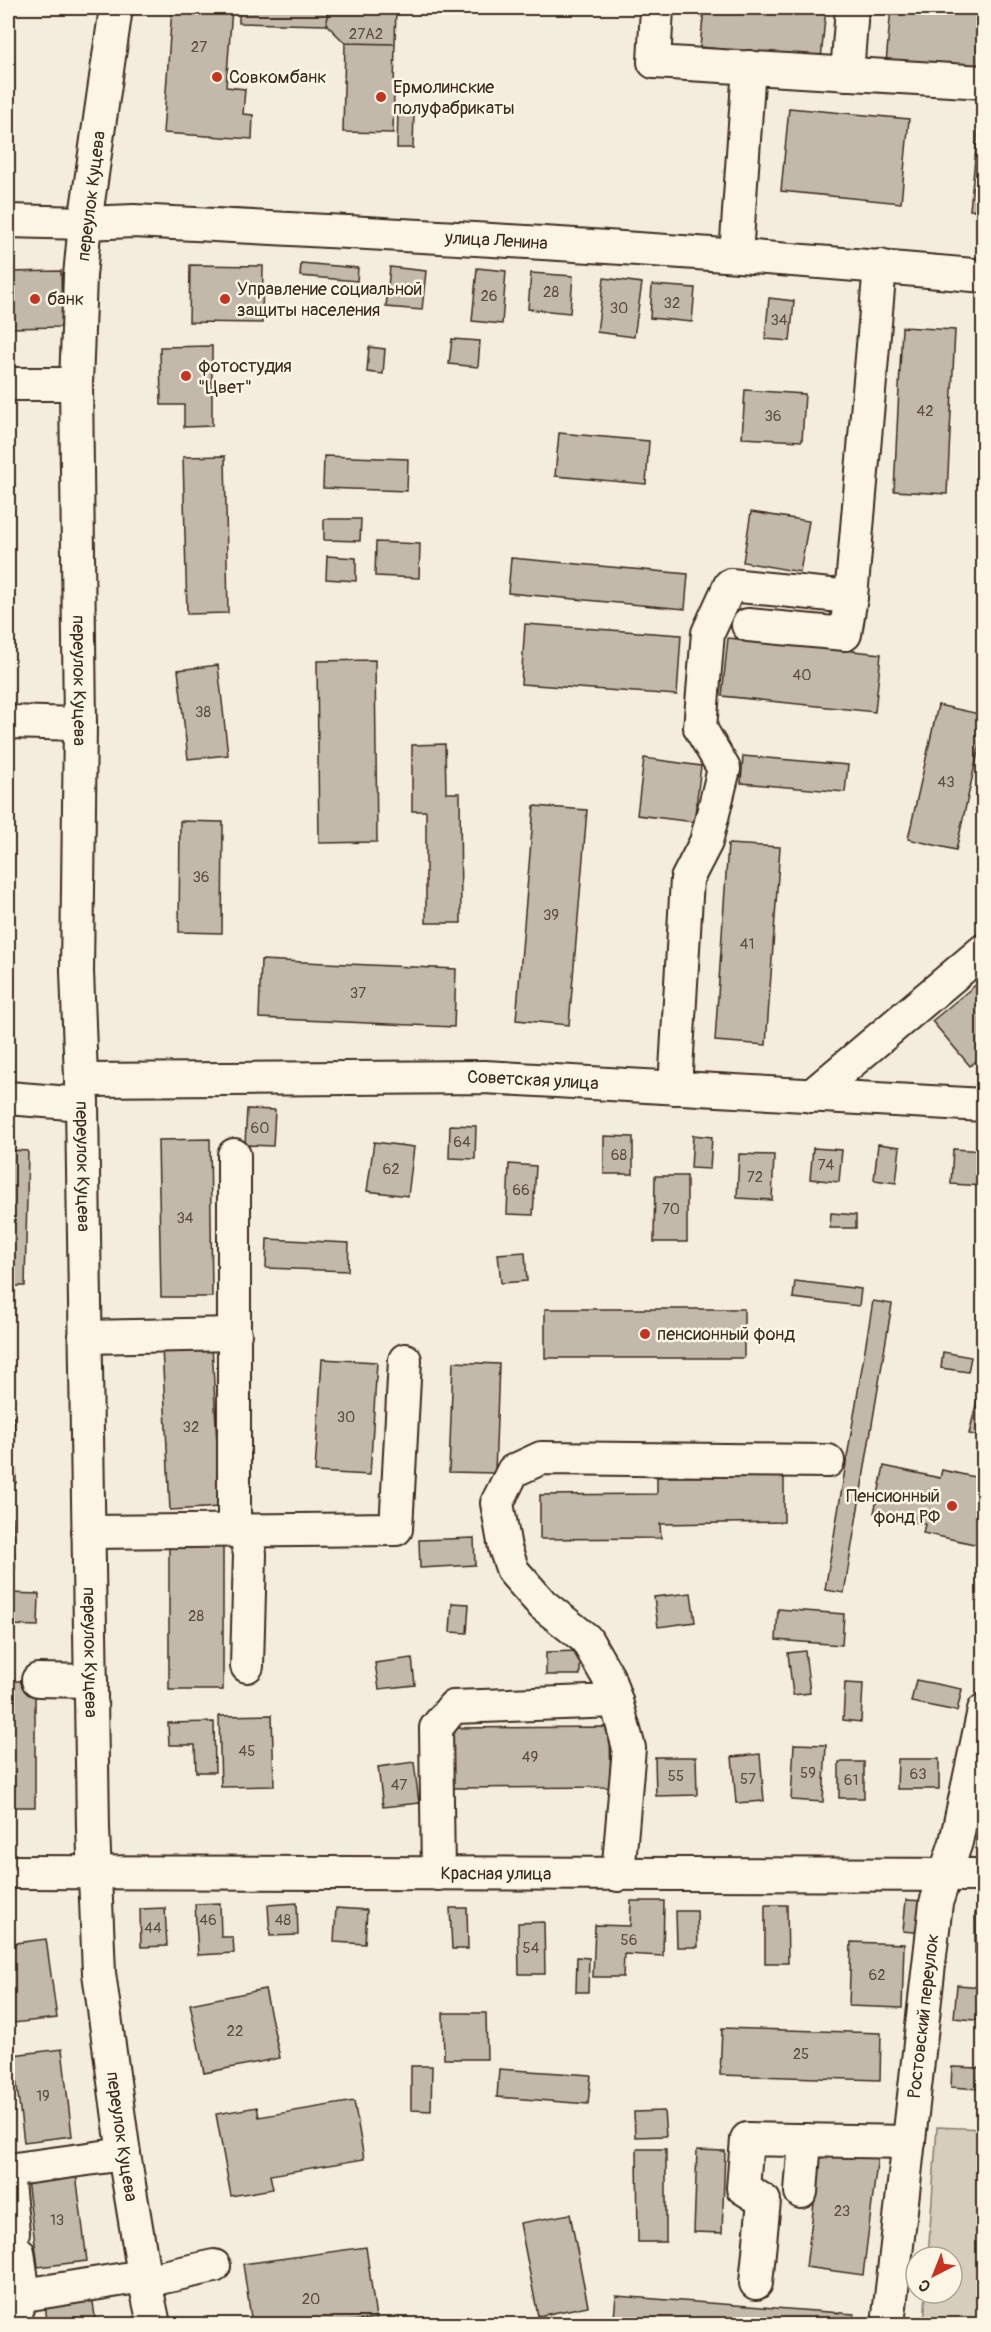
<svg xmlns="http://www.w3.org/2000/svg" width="991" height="2332" viewBox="0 0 991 2332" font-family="Pangolin,sans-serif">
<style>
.green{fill:#d6cdbd;stroke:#887c6e;stroke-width:1.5}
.building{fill:#c3b9aa;stroke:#3b2a1e;stroke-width:1.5}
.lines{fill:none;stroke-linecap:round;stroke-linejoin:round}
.minor-casing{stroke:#3b2a1e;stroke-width:36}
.minor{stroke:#fcf5e5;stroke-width:32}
.poi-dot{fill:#c8321e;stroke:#fcf5e5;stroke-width:2}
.labels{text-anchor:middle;stroke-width:5;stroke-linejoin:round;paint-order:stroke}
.number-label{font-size:15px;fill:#5d4e41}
.poi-label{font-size:18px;fill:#3b2a1e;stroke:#fcf5e5;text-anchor:start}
.street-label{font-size:18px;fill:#3b2a1e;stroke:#fcf5e5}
</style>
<rect width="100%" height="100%" fill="#f4eddd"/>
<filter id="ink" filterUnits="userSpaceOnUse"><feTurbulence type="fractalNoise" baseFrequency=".0167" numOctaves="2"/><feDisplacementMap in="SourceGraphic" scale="12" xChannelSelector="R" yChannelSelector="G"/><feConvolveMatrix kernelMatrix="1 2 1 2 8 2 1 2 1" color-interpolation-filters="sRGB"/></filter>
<g filter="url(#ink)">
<!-- green -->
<path class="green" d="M 937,2127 L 983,2129 L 983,2324 L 924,2324 L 926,2293 L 952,2293 L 952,2257 L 928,2257 Z"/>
<!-- building -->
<path class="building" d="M 172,8 L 232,8 L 226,87 L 245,89 L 243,114 L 253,115 L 252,139 L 163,133 Z
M 239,8 L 328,8 L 327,25 L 239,23 Z
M 328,8 L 396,8 L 395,44 L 345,43 L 327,25 Z
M 704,8 L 826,8 L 821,59 L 700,47 Z
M 891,8 L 984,8 L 984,72 L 886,63 Z
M 8,20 L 13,20 L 14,109 L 8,109 Z
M 345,43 L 395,44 L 393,133 L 343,132 Z
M 789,108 L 909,119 L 901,203 L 781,191 Z
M 398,111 L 414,111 L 413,148 L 397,148 Z
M 978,127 L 984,128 L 984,211 L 970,210 Z
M 301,263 L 358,268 L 357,281 L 300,276 Z
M 190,265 L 263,266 L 262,323 L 189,322 Z
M 390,267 L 426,271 L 422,310 L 386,307 Z
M 477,268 L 506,271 L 502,324 L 472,321 Z
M 61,271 L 62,327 L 8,328 L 8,272 Z
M 531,273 L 573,276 L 570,313 L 528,309 Z
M 604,278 L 642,283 L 634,337 L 597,332 Z
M 652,285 L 695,288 L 692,322 L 650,318 Z
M 769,298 L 794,301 L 790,341 L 765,339 Z
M 902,327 L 955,330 L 947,494 L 894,491 Z
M 452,339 L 480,341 L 478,367 L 449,364 Z
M 212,346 L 212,426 L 184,427 L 184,405 L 161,405 L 160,347 Z
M 369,347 L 385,349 L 383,374 L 367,372 Z
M 745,390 L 805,394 L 802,441 L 742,438 Z
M 559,433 L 649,441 L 646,484 L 555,476 Z
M 225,456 L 228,613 L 187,614 L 183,457 Z
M 324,456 L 408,459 L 407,491 L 323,488 Z
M 751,512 L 809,521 L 800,572 L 743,562 Z
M 324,519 L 361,519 L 360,541 L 324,540 Z
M 376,542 L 420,544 L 419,578 L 375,576 Z
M 327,556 L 356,558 L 356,581 L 326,579 Z
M 511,558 L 688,574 L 685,609 L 508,593 Z
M 525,624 L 681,635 L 677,695 L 521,684 Z
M 728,638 L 881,654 L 875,712 L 722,696 Z
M 375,660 L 377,842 L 319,843 L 317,661 Z
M 218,665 L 228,755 L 188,759 L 178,670 Z
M 938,705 L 984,715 L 984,725 L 956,850 L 908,839 Z
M 445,744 L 446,793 L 460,793 L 461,923 L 426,923 L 426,811 L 412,811 L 412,745 Z
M 743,756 L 848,765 L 845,792 L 741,783 Z
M 644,758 L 701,766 L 694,822 L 637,815 Z
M 534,806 L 587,810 L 569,1025 L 516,1020 Z
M 180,821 L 223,822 L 222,933 L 179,932 Z
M 728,844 L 780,847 L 766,1045 L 715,1041 Z
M 261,960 L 456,969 L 454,1027 L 259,1018 Z
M 984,978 L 984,1055 L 970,1066 L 932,1021 Z
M 247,1109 L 275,1110 L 273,1146 L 245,1145 Z
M 450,1125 L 476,1126 L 475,1159 L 449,1158 Z
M 693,1135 L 712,1137 L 710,1169 L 691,1168 Z
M 604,1136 L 633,1137 L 633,1174 L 604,1174 Z
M 210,1139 L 212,1297 L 161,1297 L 158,1140 Z
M 374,1142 L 414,1147 L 408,1196 L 367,1191 Z
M 878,1144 L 900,1147 L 896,1183 L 874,1180 Z
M 813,1148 L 842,1150 L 839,1182 L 810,1179 Z
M 953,1149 L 984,1151 L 984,1186 L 951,1184 Z
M 8,1150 L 28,1151 L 25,1286 L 8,1286 Z
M 739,1154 L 774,1155 L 772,1200 L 737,1198 Z
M 509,1164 L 536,1166 L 533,1215 L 507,1214 Z
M 655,1176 L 687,1176 L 687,1242 L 654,1242 Z
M 831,1213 L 856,1215 L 856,1228 L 830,1228 Z
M 267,1239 L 349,1243 L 348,1271 L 266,1268 Z
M 525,1252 L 527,1281 L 501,1283 L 498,1254 Z
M 795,1281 L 861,1289 L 859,1306 L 793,1298 Z
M 873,1301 L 892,1304 L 844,1593 L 825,1590 Z
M 545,1309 L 744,1309 L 744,1358 L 545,1358 Z
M 212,1344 L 220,1507 L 170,1510 L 162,1347 Z
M 943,1352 L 971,1357 L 968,1372 L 941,1368 Z
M 322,1359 L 377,1362 L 370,1475 L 315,1472 Z
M 453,1362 L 499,1364 L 495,1473 L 449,1472 Z
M 983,1376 L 984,1376 L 984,1437 L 969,1434 Z
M 14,1417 L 16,1483 L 8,1483 L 8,1418 Z
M 884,1466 L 940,1478 L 942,1470 L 984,1479 L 984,1524 L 979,1545 L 923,1533 L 925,1524 L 874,1513 Z
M 784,1476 L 784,1522 L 660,1524 L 661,1538 L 540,1539 L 540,1495 L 657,1494 L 657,1477 Z
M 13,1517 L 15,1569 L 8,1569 L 8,1518 Z
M 474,1538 L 475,1565 L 420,1568 L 419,1540 Z
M 169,1543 L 223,1543 L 223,1690 L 169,1690 Z
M 8,1593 L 39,1594 L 38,1626 L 8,1625 Z
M 691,1593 L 695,1622 L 658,1627 L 654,1597 Z
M 452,1603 L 469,1604 L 467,1633 L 450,1632 Z
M 778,1609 L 844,1614 L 842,1645 L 776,1640 Z
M 580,1651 L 580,1675 L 546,1675 L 546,1652 Z
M 805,1651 L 810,1693 L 793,1695 L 788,1653 Z
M 412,1658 L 415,1685 L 379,1689 L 375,1663 Z
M 916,1680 L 962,1689 L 957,1711 L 911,1702 Z
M 8,1681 L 35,1681 L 35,1807 L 8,1807 Z
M 845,1683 L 863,1684 L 861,1722 L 843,1720 Z
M 272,1715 L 274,1786 L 221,1787 L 219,1716 Z
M 214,1722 L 215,1772 L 196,1772 L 195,1745 L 169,1745 L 168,1723 Z
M 610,1727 L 611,1787 L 451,1788 L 450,1728 Z
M 794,1744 L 826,1745 L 823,1802 L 791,1800 Z
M 760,1754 L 764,1801 L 736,1803 L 732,1757 Z
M 655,1757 L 696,1757 L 697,1795 L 656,1796 Z
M 898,1759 L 939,1759 L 939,1789 L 897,1789 Z
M 414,1762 L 419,1803 L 383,1807 L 378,1767 Z
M 839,1762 L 864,1762 L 864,1798 L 839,1798 Z
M 906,1900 L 926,1901 L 924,1933 L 903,1931 Z
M 631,1901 L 664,1901 L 663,1956 L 624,1954 L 623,1977 L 593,1977 L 595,1925 L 630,1926 Z
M 220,1903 L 221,1937 L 233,1937 L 234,1953 L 198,1955 L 195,1904 Z
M 297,1903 L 298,1935 L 270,1936 L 268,1905 Z
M 765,1905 L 787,1905 L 788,1963 L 765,1963 Z
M 165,1908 L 167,1946 L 141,1947 L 140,1909 Z
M 336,1908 L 367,1910 L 365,1944 L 334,1942 Z
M 450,1908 L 467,1908 L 468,1949 L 452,1949 Z
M 676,1911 L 697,1911 L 698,1947 L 677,1947 Z
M 975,1913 L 984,1913 L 984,1953 L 975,1953 Z
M 544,1922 L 545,1974 L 519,1974 L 518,1923 Z
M 46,1939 L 57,2018 L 13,2023 L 8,1983 L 8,1944 Z
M 851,1942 L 904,1944 L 902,2008 L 849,2006 Z
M 577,1957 L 589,1958 L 588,1992 L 576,1992 Z
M 957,1985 L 984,1987 L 984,2021 L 954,2018 Z
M 265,1989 L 280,2058 L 204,2073 L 190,2004 Z
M 443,2013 L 486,2013 L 487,2059 L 444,2059 Z
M 722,2028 L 881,2033 L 880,2080 L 720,2075 Z
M 62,2049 L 72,2136 L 24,2142 L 13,2055 Z
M 411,2066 L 432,2066 L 431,2111 L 411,2110 Z
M 952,2067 L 980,2068 L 980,2089 L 951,2087 Z
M 499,2069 L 591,2075 L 588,2104 L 497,2097 Z
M 354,2101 L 364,2159 L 270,2175 L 273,2189 L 231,2196 L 216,2114 L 257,2107 L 259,2117 Z
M 664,2111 L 666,2136 L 635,2137 L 634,2112 Z
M 821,2148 L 878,2155 L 863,2275 L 806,2267 Z
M 637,2149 L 666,2149 L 666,2242 L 638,2242 Z
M 697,2150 L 725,2151 L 722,2233 L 694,2232 Z
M 76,2174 L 87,2261 L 38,2267 L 27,2180 Z
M 570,2214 L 588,2306 L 538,2316 L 520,2223 Z
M 366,2247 L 376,2318 L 332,2324 L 252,2324 L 243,2264 Z
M 92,2295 L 96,2324 L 47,2324 L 45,2300 Z
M 616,2296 L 854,2314 L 853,2324 L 704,2324 L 614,2318 Z"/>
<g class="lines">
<!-- minor casing -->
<g class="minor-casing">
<g id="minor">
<path id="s1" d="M 116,8 L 85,223 L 80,276 L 76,384 L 80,724 L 77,971 L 82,1104 L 93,1828 L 99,1973 L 124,2154 L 146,2287 L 154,2324"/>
<path d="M 657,8 L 654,62 L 984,82"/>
<path d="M 847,74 L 852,8"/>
<path id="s2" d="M 8,221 L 85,223 L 134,221 C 418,235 701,250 984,276"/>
<path d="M 736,255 L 749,67"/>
<path d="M 8,384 L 76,384"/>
<path d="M 748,625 L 845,634 L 851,597"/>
<path d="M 8,722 L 80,724"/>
<path id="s3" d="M 81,1080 L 484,1077 L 984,1105"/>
<path d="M 675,1088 L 687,879 L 706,842 L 724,769 L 700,728 L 708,633 L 730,585 L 851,597 L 880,266"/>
<path d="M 811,1096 L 984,950"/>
<path d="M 8,1098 L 82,1104"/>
<path d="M 85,1337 L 235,1334"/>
<path d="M 234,1531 L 234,1155"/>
<path d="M 245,1531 L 250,1554 L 247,1666"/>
<path d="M 88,1532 L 396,1529 L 405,1360"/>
<path d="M 38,1680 L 91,1681"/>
<path id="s4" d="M 8,1872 L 984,1875"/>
<path d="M 438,1874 L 436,1728 L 453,1707 L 616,1701"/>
<path d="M 618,1875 L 629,1748 L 616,1701 L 608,1677 L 586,1639 L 543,1605 L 513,1571 L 505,1548 L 497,1503 L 513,1471 L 541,1458 L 828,1461"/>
<path d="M 8,2170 L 124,2154"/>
<path d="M 8,2183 L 13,2232"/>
<path d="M 801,2192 L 805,2140"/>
<path d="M 18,2252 L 24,2295"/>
<path d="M 145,2281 L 214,2266"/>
<path d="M 756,2283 L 764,2201 L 743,2188 L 747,2139 L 909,2142"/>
<path d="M 16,2324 L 15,2311 L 24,2295 L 144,2276"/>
<path id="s5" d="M 888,2324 L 936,1903 L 956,1842 L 984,1710"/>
</g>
</g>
<!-- minor -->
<use href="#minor" class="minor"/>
</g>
</g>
<!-- markers -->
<g class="poi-dot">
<circle cx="217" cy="77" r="6"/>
<circle cx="381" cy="97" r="6"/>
<circle cx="35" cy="299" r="6"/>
<circle cx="225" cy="299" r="6"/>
<circle cx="186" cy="376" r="6"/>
<circle cx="645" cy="1334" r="6"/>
<circle cx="952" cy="1506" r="6"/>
</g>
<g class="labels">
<!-- number labels -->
<g class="number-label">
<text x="366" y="39">27А2</text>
<text x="199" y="52">27</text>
<text x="551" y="297">28</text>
<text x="489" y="301">26</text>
<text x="672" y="308">32</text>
<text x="619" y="313">30</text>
<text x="779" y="325">34</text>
<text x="925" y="416">42</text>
<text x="773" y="421">36</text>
<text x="802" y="680">40</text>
<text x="203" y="717">38</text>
<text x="946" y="787">43</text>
<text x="201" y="882">36</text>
<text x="551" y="920">39</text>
<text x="747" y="949">41</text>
<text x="358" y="998">37</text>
<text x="260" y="1133">60</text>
<text x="462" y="1147">64</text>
<text x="619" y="1160">68</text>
<text x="826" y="1170">74</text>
<text x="391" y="1174">62</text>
<text x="755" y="1182">72</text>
<text x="521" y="1195">66</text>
<text x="671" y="1214">70</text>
<text x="185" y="1223">34</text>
<text x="346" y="1422">30</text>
<text x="191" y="1432">32</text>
<text x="196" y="1621">28</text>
<text x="247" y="1756">45</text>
<text x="530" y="1762">49</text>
<text x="808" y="1778">59</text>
<text x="918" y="1779">63</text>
<text x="676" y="1781">55</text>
<text x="748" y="1784">57</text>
<text x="851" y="1785">61</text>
<text x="399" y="1790">47</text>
<text x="208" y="1925">46</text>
<text x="283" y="1925">48</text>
<text x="153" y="1933">44</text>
<text x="629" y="1945">56</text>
<text x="531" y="1953">54</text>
<text x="877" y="1980">62</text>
<text x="235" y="2036">22</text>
<text x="801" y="2059">25</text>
<text x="43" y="2101">19</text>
<text x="842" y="2216">23</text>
<text x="57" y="2225">13</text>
<text x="311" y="2304">20</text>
</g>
<!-- poi labels -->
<g class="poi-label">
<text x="229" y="83">Совкомбанк</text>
<text x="393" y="93">Ермолинские<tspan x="393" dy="21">полуфабрикаты</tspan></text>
<text x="237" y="295">Управление социальной<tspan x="237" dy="21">защиты населения</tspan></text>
<text x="47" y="305">банк</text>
<text x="198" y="372">фотостудия<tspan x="198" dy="21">"Цвет"</tspan></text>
<text x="657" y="1340">пенсионный фонд</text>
<text x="940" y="1502" text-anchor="end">Пенсионный<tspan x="940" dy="21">фонд РФ</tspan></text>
</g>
<!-- street labels -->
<g class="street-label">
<text transform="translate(91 196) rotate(-83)" y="6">переулок Куцева</text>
<text dy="6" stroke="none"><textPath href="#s2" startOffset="489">улица Ленина</textPath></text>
<text dy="6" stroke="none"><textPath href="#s1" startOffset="675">переулок Куцева</textPath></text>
<text dy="6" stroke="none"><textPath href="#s3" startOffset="452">Советская улица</textPath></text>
<text dy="6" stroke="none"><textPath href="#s1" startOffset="1161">переулок Куцева</textPath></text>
<text dy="6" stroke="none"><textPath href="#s1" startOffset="1647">переулок Куцева</textPath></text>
<text dy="6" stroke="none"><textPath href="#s4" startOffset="488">Красная улица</textPath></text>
<text dy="6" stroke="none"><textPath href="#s5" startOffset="310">Ростовский переулок</textPath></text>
<text dy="6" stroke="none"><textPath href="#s1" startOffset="2133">переулок Куцева</textPath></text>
</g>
</g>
<!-- margin -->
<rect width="991" height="2332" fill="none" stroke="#fcf5e5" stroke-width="30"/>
<rect x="15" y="15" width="961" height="2302" fill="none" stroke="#3b2a1e" stroke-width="2" filter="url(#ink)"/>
<!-- north arrow -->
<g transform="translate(934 2275) rotate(222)"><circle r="28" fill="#fcf5e5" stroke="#afa495" stroke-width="1.5"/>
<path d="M0-4.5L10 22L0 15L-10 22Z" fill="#c8321e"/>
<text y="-9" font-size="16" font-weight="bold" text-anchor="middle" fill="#3b2a1e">С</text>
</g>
</svg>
